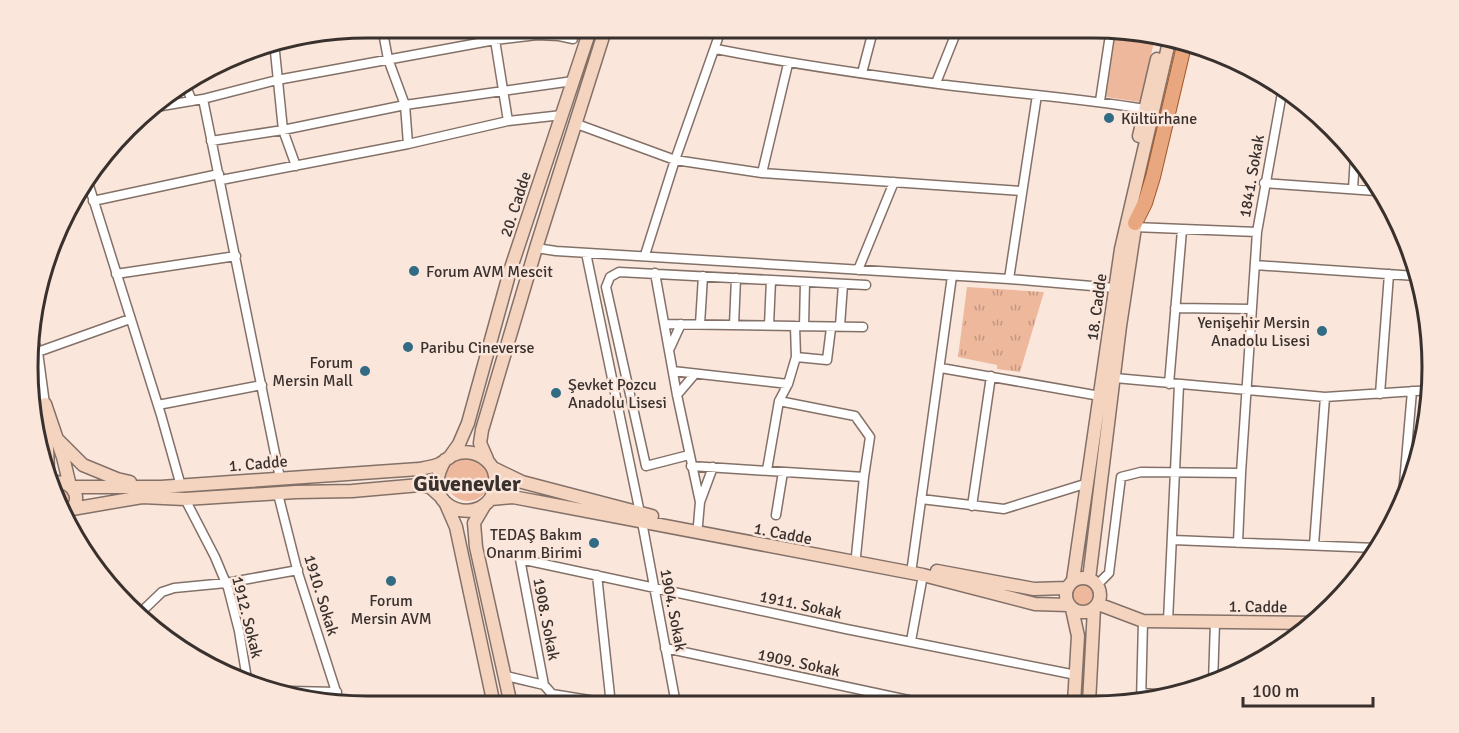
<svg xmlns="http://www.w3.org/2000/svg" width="1459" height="733" viewBox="0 0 1459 733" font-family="Signika,sans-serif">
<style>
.grass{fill:#eeb89d}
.park{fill:url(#park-tufts)}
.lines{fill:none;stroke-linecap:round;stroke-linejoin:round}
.street-casing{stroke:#837168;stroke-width:11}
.secondary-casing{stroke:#837168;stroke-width:15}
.primary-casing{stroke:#a1572b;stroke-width:16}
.street{stroke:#fff;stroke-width:8}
.secondary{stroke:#f4d3bf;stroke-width:12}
.primary{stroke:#e8a77f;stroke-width:14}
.poi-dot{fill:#316b84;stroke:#fbe6dc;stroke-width:2}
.labels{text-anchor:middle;stroke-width:5;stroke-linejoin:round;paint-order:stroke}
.poi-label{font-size:16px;fill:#39312d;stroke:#fbe6dc;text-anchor:start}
.street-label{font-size:16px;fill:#39312d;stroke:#fbe6dc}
.district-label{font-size:22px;font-weight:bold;fill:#39312d;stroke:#fbe6dc}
.rim{fill:none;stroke:#39312d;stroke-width:3}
</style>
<defs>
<pattern id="park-tufts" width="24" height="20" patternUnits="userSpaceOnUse" patternTransform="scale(1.5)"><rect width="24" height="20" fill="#eeb89d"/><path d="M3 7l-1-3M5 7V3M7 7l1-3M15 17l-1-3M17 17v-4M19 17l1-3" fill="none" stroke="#c29680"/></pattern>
</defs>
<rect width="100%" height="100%" fill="#fbe6dc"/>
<!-- grass -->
<path class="grass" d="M 1115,28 L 1155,38 L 1140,102 L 1106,97 Z
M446 479a22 22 0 1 1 44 0a22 22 0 1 1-44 0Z
M54 497a8 8 0 1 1 16 0a8 8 0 1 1-16 0Z
M1071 594a11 11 0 1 1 22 0a11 11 0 1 1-22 0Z"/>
<!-- park -->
<path class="park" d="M 967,287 L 1044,292 L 1020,372 L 997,369 L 997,365 L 958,357 Z"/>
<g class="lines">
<!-- street casing -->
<g class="street-casing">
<path id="street" d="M 382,27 L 388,59 L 405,105 L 408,144
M 485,27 L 495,40 L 508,121
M 274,42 L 283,130 L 296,166
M 716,49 C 792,64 869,75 946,85 C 1012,93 1079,98 1145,109
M 862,73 L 874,27
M 936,83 L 958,28
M 185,84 L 192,101
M 203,99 L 280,478
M 1100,101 L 1111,28
M 150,108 L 203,99 L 277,80 L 495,40 L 537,35 L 559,36 L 573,39
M 574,123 L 675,160 L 762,173 L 1021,191
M 211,141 L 283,130 L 405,105 L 573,81
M 762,173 L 788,64
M 86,176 L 161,415 L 181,486
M 221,180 L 408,144 L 508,121 L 562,115
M 1264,183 L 1376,191
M 1353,189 L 1355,156
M 93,201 L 219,174
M 1134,227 L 1257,232
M 536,248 L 556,251 L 1009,279 L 1115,288
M 586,253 L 640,513
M 645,255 L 675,160 L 722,27
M 1255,265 L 1416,276
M 858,270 L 894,182
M 655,273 L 677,395 L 700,502 L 698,525
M 116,274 L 236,256
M 1009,279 L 1037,95
M 1175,308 L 1252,309
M 665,324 L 795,326 L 796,357 L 788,384 L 779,401 L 767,470
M 700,324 L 703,276
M 734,325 L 736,278
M 769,325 L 771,280
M 795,326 L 863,327
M 804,326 L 805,282
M 840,326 L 843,284
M 32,337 L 38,352 L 45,404
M 670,348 L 681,324
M 32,354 L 130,319
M 796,357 L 827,360 L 831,328
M 941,368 L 1100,396
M 673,371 L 788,384
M 1115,378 L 1325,397 L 1431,390
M 1169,384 L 1182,230
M 1380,394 L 1389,274
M 677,395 L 694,375
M 779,401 L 855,416 L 870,437 L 864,477 L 856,556
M 158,405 L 262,385
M 689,455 L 646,466 L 606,287 L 610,277 L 619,272 L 866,285
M 691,466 L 864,477
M 278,494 L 298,573 L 340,704
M 1403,495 L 1412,391
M 185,499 L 215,557 L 228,588 L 239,631 L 247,679
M 921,499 L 1004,509 L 1088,483
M 700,502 L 713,467
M 972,506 L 991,376
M 776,515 L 783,472
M 642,522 L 676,704
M 1173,540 L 1376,548
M 1238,543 L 1241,473 L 1257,232 L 1282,93
M 1314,545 L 1325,397
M 912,566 L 952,276
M 597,575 L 611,705
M 1097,585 L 1109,573 L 1121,477 L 1141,472 L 1241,473
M 138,615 L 162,592 L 174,588 L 226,583 L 298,570
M 1168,621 L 1179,385
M 911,641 L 923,575
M 665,648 L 927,704
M 506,676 L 544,685 L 552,694 L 614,704
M 1213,683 L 1215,622
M 544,685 L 520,559 L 846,629 L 1076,675
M 291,691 L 337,692
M 1142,693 L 1169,695
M 1141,702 L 1143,621"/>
</g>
<!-- secondary casing -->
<g class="secondary-casing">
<path id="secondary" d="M 1139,136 L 1157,59
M 45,404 L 63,457 L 70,486
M 46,420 L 48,472
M 57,439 L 83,465 L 117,479 L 130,482
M 449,458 L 459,444 L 468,423 L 510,271 L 591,27
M 487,459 L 480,443 L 482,430 L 536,248 L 606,27
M 493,468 L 522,482 L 652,516
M 52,483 C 77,477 86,507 62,515
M 71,487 L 161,487 L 419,469 C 424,468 431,467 437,465 C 443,463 447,458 453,455 C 466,449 481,453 490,464 C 495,470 496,478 495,486 C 489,529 414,513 445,460
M 491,499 L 513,497 L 923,575 L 1035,604 L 1068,605
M 446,504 L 456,527 L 494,705
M 484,506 L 474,523 L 476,547 L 511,705
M 72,509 L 142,497 L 185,499 L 296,492 L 352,491 L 420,485 L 430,487 L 440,496
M 937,571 L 1034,589 L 1066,588
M1066 595a17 17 0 1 1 34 0a17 17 0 1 1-34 0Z
M 1089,579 L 1120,326 L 1137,214
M 1073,580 L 1121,249 L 1169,42
M 1098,604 L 1143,621 L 1313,623
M 1072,609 L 1078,636 L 1074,703
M 1089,703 L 1094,608"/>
</g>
<!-- primary casing -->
<g class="primary-casing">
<path id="primary" d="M 1135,223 L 1145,203 L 1153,177 L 1184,46"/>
</g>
<!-- street -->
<use href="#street" class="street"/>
<!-- secondary -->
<use href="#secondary" class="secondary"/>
<!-- primary -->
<use href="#primary" class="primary"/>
</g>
<!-- markers -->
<g class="poi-dot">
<circle cx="1109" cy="118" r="6"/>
<circle cx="414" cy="271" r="6"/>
<circle cx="1322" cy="331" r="6"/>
<circle cx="408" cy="347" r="6"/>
<circle cx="365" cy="371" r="6"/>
<circle cx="556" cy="393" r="6"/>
<circle cx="594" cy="543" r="6"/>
<circle cx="391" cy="581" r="6"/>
</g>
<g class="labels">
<!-- poi labels -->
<g class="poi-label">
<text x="1121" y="124">Kültürhane</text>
<text x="426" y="277">Forum AVM Mescit</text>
<text x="1310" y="328" text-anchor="end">Yenişehir Mersin<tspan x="1310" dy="18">Anadolu Lisesi</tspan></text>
<text x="420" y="353">Paribu Cineverse</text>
<text x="353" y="368" text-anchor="end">Forum<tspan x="353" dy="18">Mersin Mall</tspan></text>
<text x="568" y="390">Şevket Pozcu<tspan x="568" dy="18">Anadolu Lisesi</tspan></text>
<text x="582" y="540" text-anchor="end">TEDAŞ Bakım<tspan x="582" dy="18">Onarım Birimi</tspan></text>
<text x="391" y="606" text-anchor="middle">Forum<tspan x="391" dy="18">Mersin AVM</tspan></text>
</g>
<!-- street labels -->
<g class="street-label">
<text transform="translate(1251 176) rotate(-80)" y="6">1841. Sokak</text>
<text transform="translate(515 204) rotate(-72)" y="6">20. Cadde</text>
<text transform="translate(1096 307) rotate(-82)" y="6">18. Cadde</text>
<text transform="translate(258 463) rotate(-5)" y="6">1. Cadde</text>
<text transform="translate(783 533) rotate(11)" y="6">1. Cadde</text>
<text transform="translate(322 595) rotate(73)" y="6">1910. Sokak</text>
<text transform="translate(801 604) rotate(12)" y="6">1911. Sokak</text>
<text transform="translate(1258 606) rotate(1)" y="6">1. Cadde</text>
<text transform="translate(674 610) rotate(79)" y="6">1904. Sokak</text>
<text transform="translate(248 617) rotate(76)" y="6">1912. Sokak</text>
<text transform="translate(547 619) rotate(79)" y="6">1908. Sokak</text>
<text transform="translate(799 662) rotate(12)" y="6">1909. Sokak</text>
</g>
<!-- district labels -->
<g class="district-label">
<text x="467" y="491">Güvenevler</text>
</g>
</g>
<!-- crop -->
<path d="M0 0H1459V733H0ZM367 38H1093A329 329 0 0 1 1422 367V367A329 329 0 0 1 1093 696H367A329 329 0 0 1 38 367V367A329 329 0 0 1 367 38Z" fill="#fbe6dc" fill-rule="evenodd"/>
<path class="rim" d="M367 38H1093A329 329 0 0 1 1422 367V367A329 329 0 0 1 1093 696H367A329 329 0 0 1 38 367V367A329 329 0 0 1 367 38Z"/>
<!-- scale -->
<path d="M1243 697v9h130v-9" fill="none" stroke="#39312d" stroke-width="3"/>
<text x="1252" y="697" font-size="18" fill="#39312d" stroke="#fbe6dc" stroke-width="4.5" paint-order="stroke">100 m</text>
</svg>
